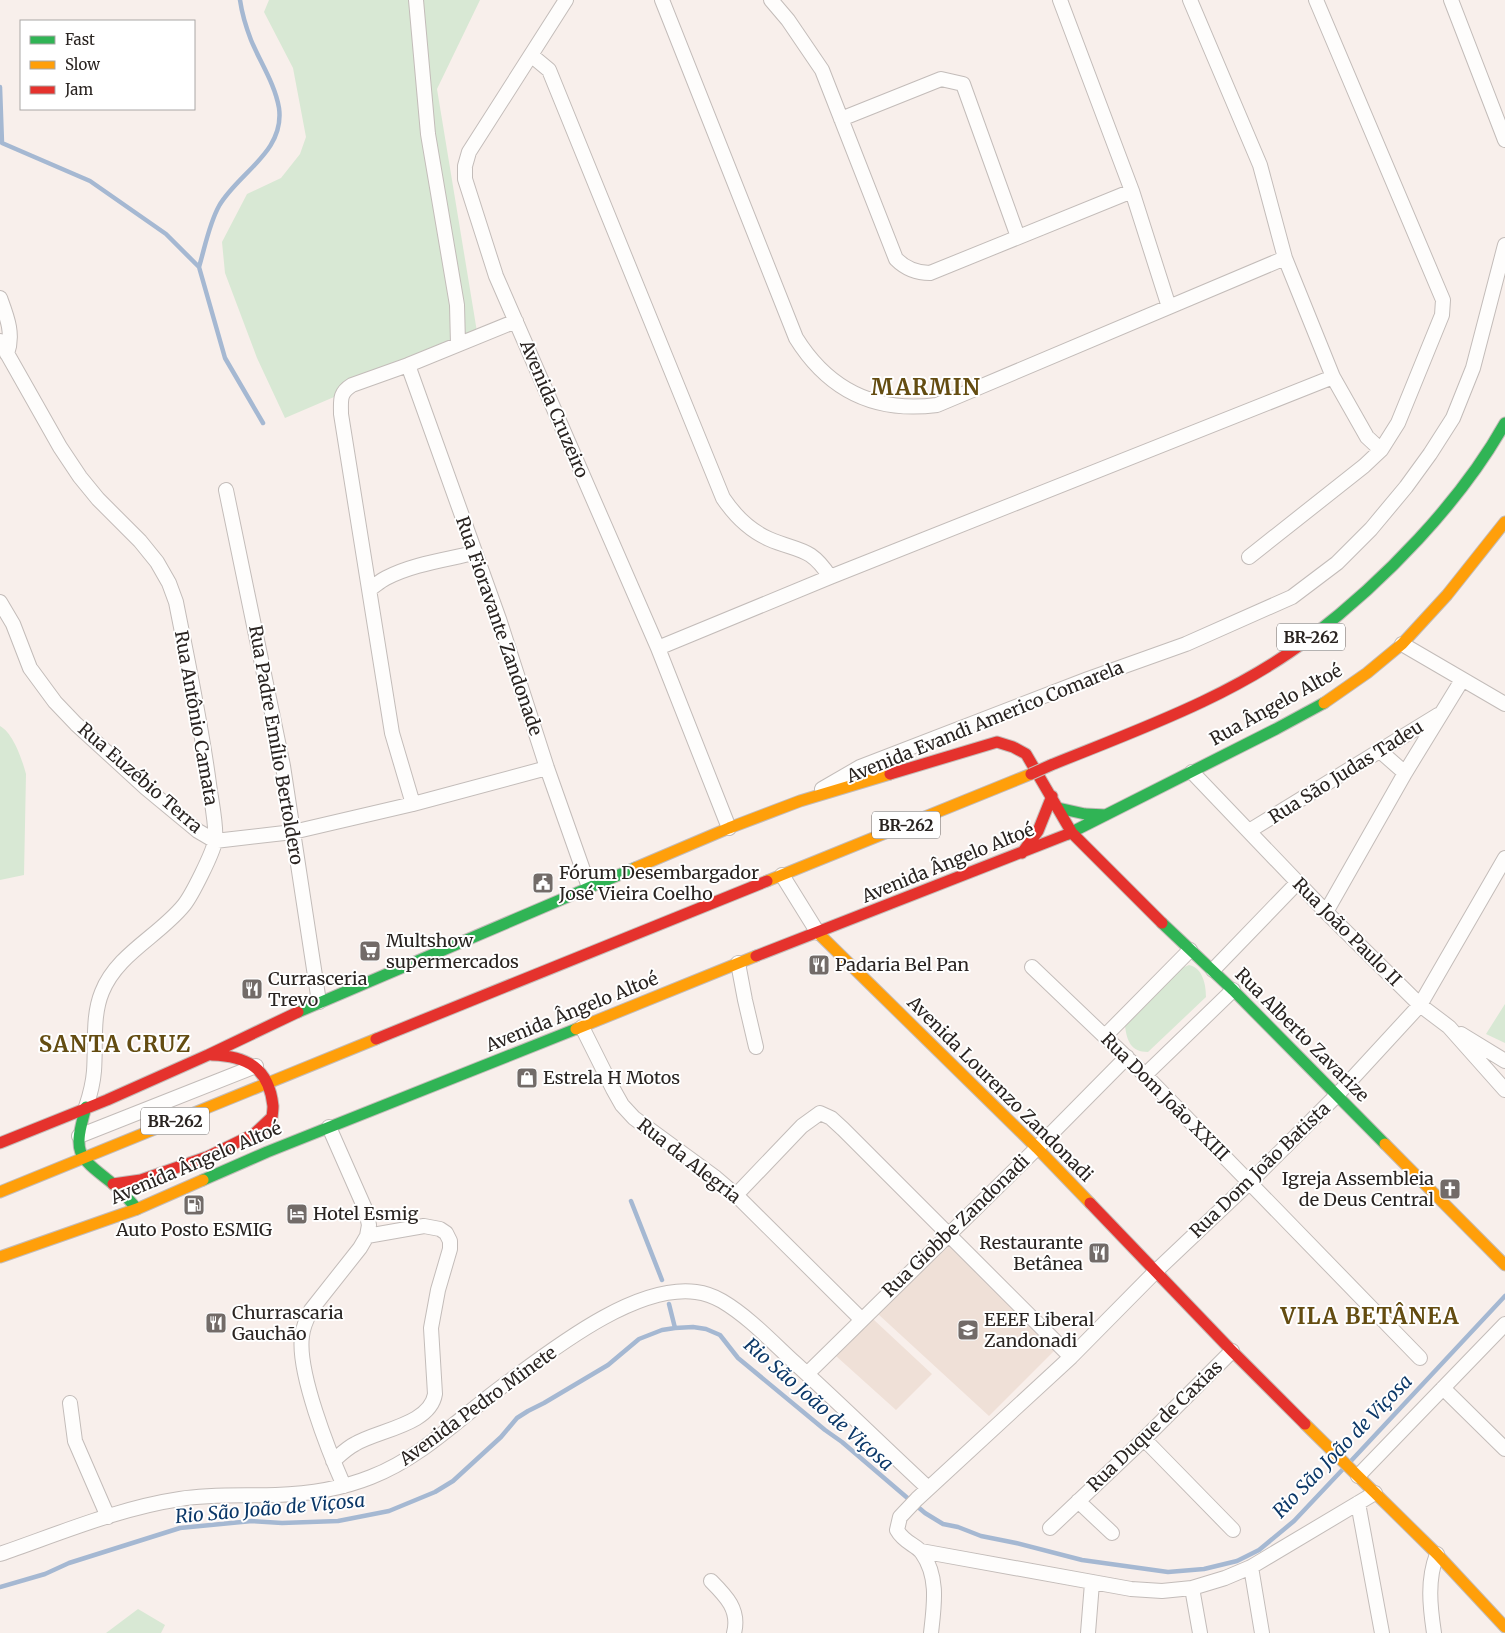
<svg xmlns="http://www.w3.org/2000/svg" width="1505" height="1633" viewBox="0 0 1505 1633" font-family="Merriweather,serif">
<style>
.built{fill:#efe0d7}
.green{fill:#d8e8d4}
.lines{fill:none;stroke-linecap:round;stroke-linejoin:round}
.stream{stroke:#a5b8d2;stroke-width:4.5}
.street-casing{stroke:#c3bcb9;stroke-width:16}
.fast-casing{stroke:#c3bcb9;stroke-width:13}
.slow-casing{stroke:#c3bcb9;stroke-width:13}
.jam-casing{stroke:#c3bcb9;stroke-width:13}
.street{stroke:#fefdfc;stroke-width:14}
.fast{stroke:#30b455;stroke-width:11}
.slow{stroke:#ff9f0a;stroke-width:11}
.jam{stroke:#e5322d;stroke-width:11}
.jam-bridge-casing{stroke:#c3bcb9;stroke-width:13;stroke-linecap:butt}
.jam-bridge{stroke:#e5322d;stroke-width:11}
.labels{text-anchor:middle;stroke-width:4;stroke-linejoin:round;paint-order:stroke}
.shield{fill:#fff;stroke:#6a6664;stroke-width:1}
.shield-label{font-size:16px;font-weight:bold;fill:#2a2421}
.street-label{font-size:18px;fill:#2a2421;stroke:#fff}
.poi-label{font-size:18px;fill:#2a2421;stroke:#fff;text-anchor:start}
.water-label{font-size:19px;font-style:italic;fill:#0c3868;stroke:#fff}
.district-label{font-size:22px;font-weight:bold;letter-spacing:1px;fill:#644c11;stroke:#fff}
</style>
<rect width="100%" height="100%" fill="#f8efeb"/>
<!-- built -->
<path class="built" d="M 951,1244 L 1059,1346 L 989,1416 L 878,1314 Z
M 873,1319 L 932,1374 L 896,1410 L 836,1356 Z"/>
<!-- green -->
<path class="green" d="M 269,0 L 480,0 L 437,89 L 478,338 L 458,344 L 285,418 L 257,358 L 225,273 L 222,242 L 247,194 L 281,178 L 300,154 L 306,137 L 293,68 L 264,12 Z
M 0,726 C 13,733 22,759 26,774 L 24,875 L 0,880 Z
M 1189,965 C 1203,968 1206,985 1206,997 L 1148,1052 C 1131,1052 1127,1041 1125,1026 L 1182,968 Z
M 1505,1004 L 1505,1043 L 1486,1034 Z
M 138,1609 L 165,1625 L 161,1633 L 106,1633 Z"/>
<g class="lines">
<!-- stream -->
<path class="stream" d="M 0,87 L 2,143 L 90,181 L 166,234 L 199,267 L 225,358 L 263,423
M 199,267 C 205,247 209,224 219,206 C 238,173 285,152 279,108 C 275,84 260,62 251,40 C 246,27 242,14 240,0
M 631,1201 L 662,1280
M 669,1304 L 675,1328
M 1350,1462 L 1505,1296
M 0,1587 L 45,1574 L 69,1563 L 180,1528 L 252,1521 L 282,1523 L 338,1521 L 389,1511 L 435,1492 L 453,1481 L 501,1437 L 517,1418 L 528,1411 L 544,1403 L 608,1365 L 639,1339 L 662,1330 L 675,1328 L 693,1327 L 706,1329 L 720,1335 L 738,1358 L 825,1430 L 842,1442 L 925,1513 L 943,1524 L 958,1527 L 981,1536 L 1016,1543 L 1082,1560 L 1168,1572 L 1204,1569 L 1237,1561 L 1259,1550 L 1294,1521 L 1344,1468"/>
<!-- street casing -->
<g class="street-casing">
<path id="street" d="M 416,0 L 428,134 L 457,305 L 458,344
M 566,0 L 469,152 L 465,166 L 465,179 L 496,276 L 658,648 L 729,828
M 662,0 L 796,338 C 829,391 876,413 937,405 L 1285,258
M 771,0 L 788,20 L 822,70 L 896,259 C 906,269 917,273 930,273 L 1132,191
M 1060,0 L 1132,191 L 1169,307
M 1190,0 L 1260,165 L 1285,258 L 1333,377 L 1367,437 L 1381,450
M 1451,0 L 1505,140
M 531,55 L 549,70 L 723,498 C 735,516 749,530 769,539 C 799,552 810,546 830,577
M 841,119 L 941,79 L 963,84 L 1018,237
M 0,298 C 7,317 14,334 7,354
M 0,341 L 60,447 L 80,477 L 98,499 L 140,541 L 157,562 L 169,583 L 176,602 C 188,663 201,723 209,784 C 211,800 217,826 215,841 C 213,853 192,895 184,905 C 159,936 117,954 102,992 C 92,1016 96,1045 94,1071 C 93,1084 90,1095 86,1107
M 408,365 L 499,619 L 547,768 L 589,887
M 226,490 L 283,766 L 319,1002
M 1249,557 L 1364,466 L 1381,450 L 1398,423 L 1442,315 L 1443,300 L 1316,0
M 370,589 C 375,586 380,581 386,578 C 413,564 445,560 474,553
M 0,602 L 13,624 L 30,668 L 55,702 L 76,724 L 146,788 L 198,831 L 215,841 L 293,832 L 413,804 L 547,768
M 1402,644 L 1505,704
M 658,648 L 830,577 L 1333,377
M 1380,751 L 1405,773
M 1192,772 L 1326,912 L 1420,1005 L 1449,1027 L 1505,1090
M 822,789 L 860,767 L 1088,679 L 1186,644 L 1292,597 L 1337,563 L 1371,529 L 1406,487 L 1430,454 L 1453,418 L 1473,368 L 1505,245
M 413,804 L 392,733 L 341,414 C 341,400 339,393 352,385 L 408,365 L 516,321
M 1249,831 L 1438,715
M 782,875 L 818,933
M 1326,912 L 1405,773 L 1462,680
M 738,963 L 745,1000 L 756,1047
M 1032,967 L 1145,1075 L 1420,1358
M 1213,970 L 1298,882
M 582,1027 L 613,1089 L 622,1105 L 634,1118 L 716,1178 L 736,1195 L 861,1319
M 1461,1034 L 1505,1061
M 1105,1036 L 1190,950
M 1145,1075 L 1233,990
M 329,1127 L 366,1211 L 369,1225 L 367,1236 L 360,1248 L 311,1310 C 307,1318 303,1326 302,1336 C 297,1372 329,1452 344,1486
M 79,1136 L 256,1066
M 736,1195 L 802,1126 L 820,1113 L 831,1118 L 843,1129 L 1071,1357
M 807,1374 L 1037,1148 L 1127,1057
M 1443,1388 L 1505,1449
M 70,1403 L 75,1441 L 108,1517
M 1144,1439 L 1233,1530
M 333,1461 C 340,1455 347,1448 355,1444 C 378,1430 430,1425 435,1394 L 431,1328 L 438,1290 L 450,1249 L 450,1241 L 446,1233 L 440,1229 L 424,1226 L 367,1236
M 1358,1476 L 1505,1324
M 1078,1501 L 1112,1533
M 1358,1503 L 1382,1633
M 1050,1528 L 1144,1439 L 1232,1351
M 921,1551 L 1131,1589 L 1162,1591 L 1192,1588 L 1225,1578 L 1251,1567 L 1375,1493
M 0,1554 C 58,1534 119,1508 180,1499 C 211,1494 244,1496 276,1495 C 308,1494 341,1489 371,1477 C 425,1456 464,1413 511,1380 C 557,1346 637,1284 696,1292 C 704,1293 715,1297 722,1301 C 749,1317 772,1342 795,1363 C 840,1404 884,1447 928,1488
M 1251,1567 L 1262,1633
M 711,1581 C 726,1596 740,1610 734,1633
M 1192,1588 L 1200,1633
M 931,1633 C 934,1606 939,1577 922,1553 C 917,1545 904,1543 897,1530 L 900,1517 L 917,1499 L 1071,1357 L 1155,1272 L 1249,1183 L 1338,1094 L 1420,1005 L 1505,858
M 1088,1633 L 1092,1583
M 1434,1633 C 1430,1606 1427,1580 1437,1554"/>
</g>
<!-- fast casing -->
<g class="fast-casing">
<path id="fast" d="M 1311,637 C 1383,582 1461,502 1505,423
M 1058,808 L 1085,814 L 1106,815
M 1068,834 L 1276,729 L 1324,703
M 1162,923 L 1233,990 L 1385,1144
M 298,1012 L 635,868
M 86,1107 C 73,1153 76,1155 112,1183 C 122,1191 129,1200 137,1209
M 203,1180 L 267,1152 L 576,1029"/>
</g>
<!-- slow casing -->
<g class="slow-casing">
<path id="slow" d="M 1324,703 L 1367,673 L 1402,644 L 1447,595 L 1505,522
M 635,868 L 729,828 L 800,801 L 890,774
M 767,881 L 1031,774
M 818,933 L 1037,1148 L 1090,1203
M 576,1029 L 756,956
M 1385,1144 L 1505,1265
M 0,1192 L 376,1039
M 0,1257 L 137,1209 L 203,1180
M 1305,1424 L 1437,1554 L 1505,1627"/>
</g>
<!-- jam casing -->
<g class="jam-casing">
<path id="jam" d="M 1051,765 C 1140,729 1234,696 1311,637
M 890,774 L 997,742 L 1013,747 L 1026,754 L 1072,833 L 1162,923
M 1022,853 L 1038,831 L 1052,796
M 756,956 L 1068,834
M 376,1039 L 767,881
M 212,1055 C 247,1056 269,1068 273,1106 C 273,1113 271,1121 271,1129
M 0,1143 L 107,1100 L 208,1055 L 298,1012
M 113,1184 L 141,1180 L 207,1157 L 254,1134 L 271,1118
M 1090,1203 L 1232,1351 L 1305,1424"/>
</g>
<!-- street -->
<use href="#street" class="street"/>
<!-- fast -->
<use href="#fast" class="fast"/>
<!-- slow -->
<use href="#slow" class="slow"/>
<!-- jam -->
<use href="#jam" class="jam"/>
<!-- jam-bridge casing -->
<g class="jam-bridge-casing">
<path id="jam-bridge" d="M 1031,774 L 1051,765"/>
</g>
<!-- jam-bridge -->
<use href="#jam-bridge" class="jam-bridge"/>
</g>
<!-- icons -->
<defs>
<g id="civic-square" transform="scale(1.125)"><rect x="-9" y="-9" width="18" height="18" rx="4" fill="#726b68" stroke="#fff"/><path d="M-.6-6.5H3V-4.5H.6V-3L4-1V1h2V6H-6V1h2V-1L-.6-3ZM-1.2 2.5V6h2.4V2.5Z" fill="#fff"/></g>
<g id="supermarket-square" transform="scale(1.125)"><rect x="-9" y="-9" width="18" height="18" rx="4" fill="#726b68" stroke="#fff"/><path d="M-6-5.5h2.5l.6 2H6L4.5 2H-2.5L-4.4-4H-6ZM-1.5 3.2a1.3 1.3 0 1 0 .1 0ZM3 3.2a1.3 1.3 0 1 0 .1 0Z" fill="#fff"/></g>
<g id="restaurant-square" transform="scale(1.125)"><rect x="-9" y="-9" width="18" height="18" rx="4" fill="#726b68" stroke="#fff"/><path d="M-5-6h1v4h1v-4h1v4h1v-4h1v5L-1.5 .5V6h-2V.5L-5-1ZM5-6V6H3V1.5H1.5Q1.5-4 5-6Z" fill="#fff"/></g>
<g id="shop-square" transform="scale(1.125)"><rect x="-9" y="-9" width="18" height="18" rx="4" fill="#726b68" stroke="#fff"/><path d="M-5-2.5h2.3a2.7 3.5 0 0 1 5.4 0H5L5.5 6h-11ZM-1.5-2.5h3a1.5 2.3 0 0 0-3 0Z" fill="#fff"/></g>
<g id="church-square" transform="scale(1.125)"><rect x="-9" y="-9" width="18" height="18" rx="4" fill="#726b68" stroke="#fff"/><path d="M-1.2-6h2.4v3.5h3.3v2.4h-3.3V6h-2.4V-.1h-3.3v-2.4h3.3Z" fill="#fff"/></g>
<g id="fuel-square" transform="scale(1.125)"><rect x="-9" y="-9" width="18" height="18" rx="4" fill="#726b68" stroke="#fff"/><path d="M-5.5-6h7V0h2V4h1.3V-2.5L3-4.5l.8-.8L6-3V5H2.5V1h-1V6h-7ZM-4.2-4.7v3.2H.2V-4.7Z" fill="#fff"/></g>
<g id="hotel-square" transform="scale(1.125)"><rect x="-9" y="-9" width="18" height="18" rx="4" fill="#726b68" stroke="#fff"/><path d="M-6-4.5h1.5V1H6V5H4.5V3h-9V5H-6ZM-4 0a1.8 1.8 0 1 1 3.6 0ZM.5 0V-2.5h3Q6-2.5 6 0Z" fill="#fff"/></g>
<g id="school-square" transform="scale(1.125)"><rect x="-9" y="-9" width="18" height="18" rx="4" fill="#726b68" stroke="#fff"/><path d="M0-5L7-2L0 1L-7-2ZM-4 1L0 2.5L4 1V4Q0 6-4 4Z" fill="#fff"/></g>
</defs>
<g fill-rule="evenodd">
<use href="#civic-square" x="543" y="883"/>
<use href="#supermarket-square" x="370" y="951"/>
<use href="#restaurant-square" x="819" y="965"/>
<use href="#restaurant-square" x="252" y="989"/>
<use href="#shop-square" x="527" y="1078"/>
<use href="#church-square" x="1450" y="1189"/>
<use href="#fuel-square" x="194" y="1205"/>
<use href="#hotel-square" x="297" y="1214"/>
<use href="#restaurant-square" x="1099" y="1253"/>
<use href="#restaurant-square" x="216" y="1323"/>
<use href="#school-square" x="968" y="1330"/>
</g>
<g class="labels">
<!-- shield labels -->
<g class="shield">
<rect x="1277" y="623.5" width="68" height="27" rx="4"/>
<rect x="872" y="811.5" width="68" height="27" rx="4"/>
<rect x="141" y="1107.5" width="68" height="27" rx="4"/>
</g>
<g class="shield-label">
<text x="1311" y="643">BR-262</text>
<text x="906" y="831">BR-262</text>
<text x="175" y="1127">BR-262</text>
</g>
<!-- street labels -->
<g class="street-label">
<text transform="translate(554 409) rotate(67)" y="6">Avenida Cruzeiro</text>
<text transform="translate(499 626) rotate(71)" y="6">Rua Fioravante Zandonade</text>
<text transform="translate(1276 705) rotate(-29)" y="6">Rua Ângelo Altoé</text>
<text transform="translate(196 718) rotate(80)" y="6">Rua Antônio Camata</text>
<text transform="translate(985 722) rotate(-22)" y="6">Avenida Evandi Americo Comarela</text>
<text transform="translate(276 745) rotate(80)" y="6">Rua Padre Emílio Bertoldero</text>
<text transform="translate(1346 772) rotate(-32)" y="6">Rua São Judas Tadeu</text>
<text transform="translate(140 778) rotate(41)" y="6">Rua Euzébio Terra</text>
<text transform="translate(948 863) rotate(-22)" y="6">Avenida Ângelo Altoé</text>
<text transform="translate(1347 932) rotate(45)" y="6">Rua João Paulo II</text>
<text transform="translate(572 1012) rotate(-22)" y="6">Avenida Ângelo Altoé</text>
<text transform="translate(1302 1035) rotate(45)" y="6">Rua Alberto Zavarize</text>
<text transform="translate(1000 1089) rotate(45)" y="6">Avenida Lourenzo Zandonadi</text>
<text transform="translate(1165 1097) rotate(45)" y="6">Rua Dom João XXIII</text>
<text transform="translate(689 1161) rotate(38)" y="6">Rua da Alegria</text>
<text transform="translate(196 1163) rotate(-23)" y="6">Avenida Ângelo Altoé</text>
<text transform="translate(1260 1170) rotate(-44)" y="6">Rua Dom João Batista</text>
<text transform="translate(956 1226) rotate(-44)" y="6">Rua Giobbe Zandonadi</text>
<text transform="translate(478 1406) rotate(-36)" y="6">Avenida Pedro Minete</text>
<text transform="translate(1155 1426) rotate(-44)" y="6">Rua Duque de Caxias</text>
</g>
<!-- poi labels -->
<g class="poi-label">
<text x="559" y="879">Fórum Desembargador<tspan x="559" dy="21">José Vieira Coelho</tspan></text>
<text x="386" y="947">Multshow<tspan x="386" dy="21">supermercados</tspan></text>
<text x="835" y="971">Padaria Bel Pan</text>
<text x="268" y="985">Currasceria<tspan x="268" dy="21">Trevo</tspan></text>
<text x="543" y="1084">Estrela H Motos</text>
<text x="1434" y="1185" text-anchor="end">Igreja Assembleia<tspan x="1434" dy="21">de Deus Central</tspan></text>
<text x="313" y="1220">Hotel Esmig</text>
<text x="194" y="1236" text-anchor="middle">Auto Posto ESMIG</text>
<text x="1083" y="1249" text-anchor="end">Restaurante<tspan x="1083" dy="21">Betânea</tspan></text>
<text x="232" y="1319">Churrascaria<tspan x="232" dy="21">Gauchão</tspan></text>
<text x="984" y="1326">EEEF Liberal<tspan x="984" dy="21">Zandonadi</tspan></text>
</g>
<!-- water labels -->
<g class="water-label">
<text transform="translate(819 1404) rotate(41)" y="7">Rio São João de Viçosa</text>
<text transform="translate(1342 1446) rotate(-46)" y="7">Rio São João de Viçosa</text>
<text transform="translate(270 1508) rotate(-5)" y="7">Rio São João de Viçosa</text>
</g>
<!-- district labels -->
<g class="district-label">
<text x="926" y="395">MARMIN</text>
<text x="115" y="1052">SANTA CRUZ</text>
<text x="1370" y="1324">VILA BETÂNEA</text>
</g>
</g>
<!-- legend -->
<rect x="20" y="20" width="175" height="90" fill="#ffffff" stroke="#aaa7a6"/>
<rect x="30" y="36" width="25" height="8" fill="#30b455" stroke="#aaa7a6"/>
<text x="65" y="45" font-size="15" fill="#2a2421">Fast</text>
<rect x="30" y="61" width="25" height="8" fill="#ff9f0a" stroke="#aaa7a6"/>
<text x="65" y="70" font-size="15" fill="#2a2421">Slow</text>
<rect x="30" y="86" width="25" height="8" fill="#e5322d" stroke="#aaa7a6"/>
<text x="65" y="95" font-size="15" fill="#2a2421">Jam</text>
</svg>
